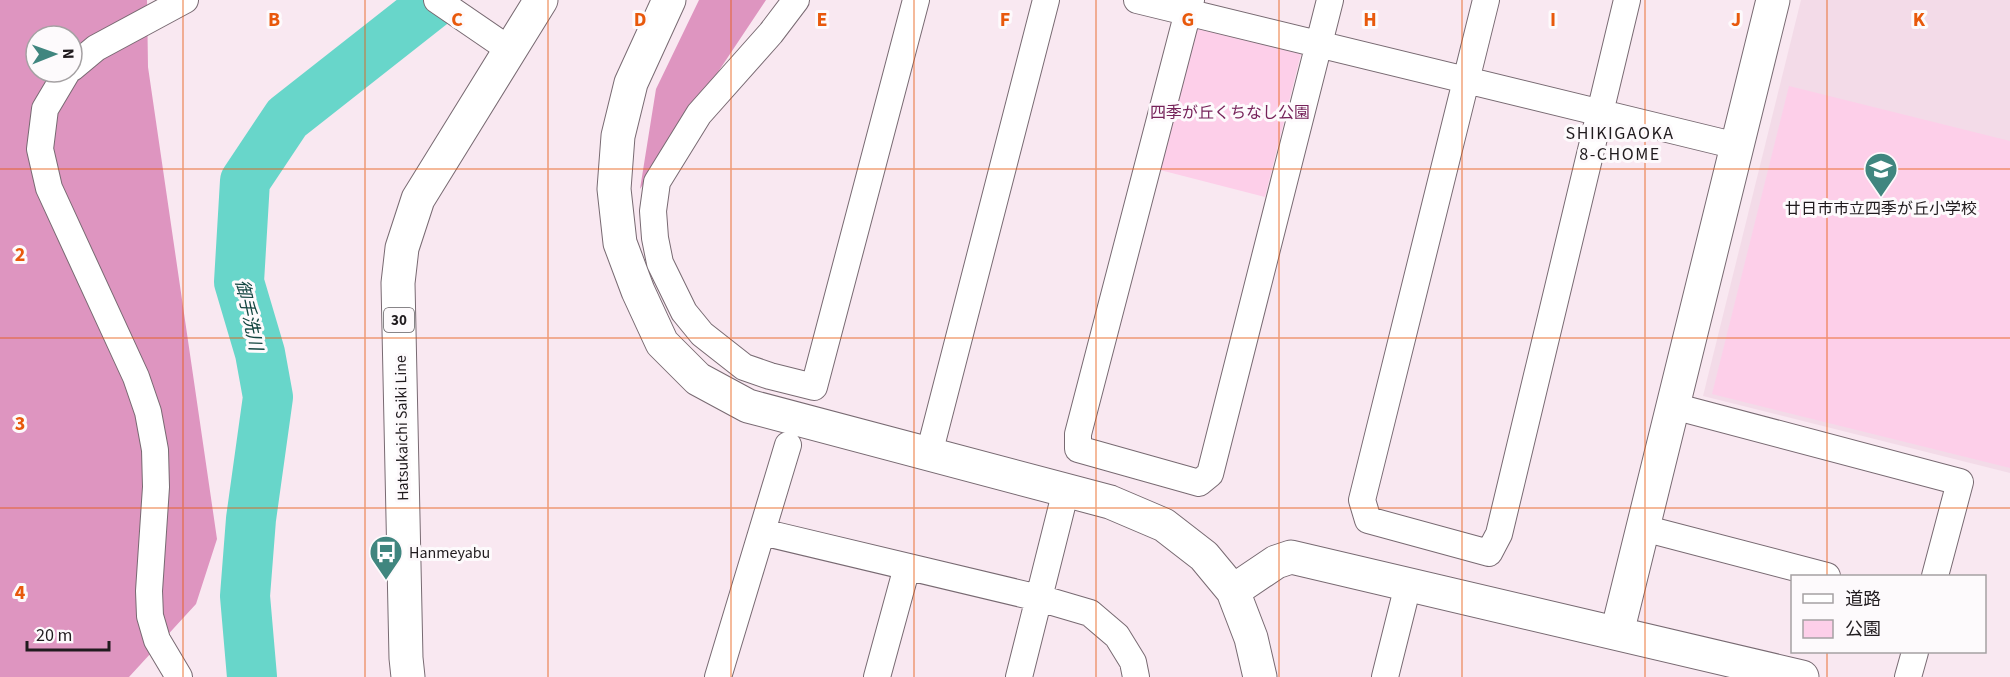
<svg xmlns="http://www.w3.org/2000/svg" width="2010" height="677" viewBox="0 0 2010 677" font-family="'Source Sans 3','Noto Sans JP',sans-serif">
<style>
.built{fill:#f3dbe8}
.green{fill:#fdcfe9}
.forest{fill:#de95c0;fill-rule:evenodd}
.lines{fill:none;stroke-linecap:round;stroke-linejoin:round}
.river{stroke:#68d6ca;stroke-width:50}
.street-casing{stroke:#786a72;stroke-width:28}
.secondary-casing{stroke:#786a72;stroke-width:35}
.primary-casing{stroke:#786a72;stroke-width:35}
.street{stroke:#fff;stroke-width:26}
.secondary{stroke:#fff;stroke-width:33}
.primary{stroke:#fff;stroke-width:33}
.grid{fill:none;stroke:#e8590c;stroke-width:1.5;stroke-opacity:0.55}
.labels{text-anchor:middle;stroke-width:6;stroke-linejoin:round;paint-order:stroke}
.shield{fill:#fdfafc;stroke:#625e61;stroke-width:1.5}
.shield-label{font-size:15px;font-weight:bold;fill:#201b1e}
.park-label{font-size:16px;fill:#76235a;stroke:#fdfafc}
.poi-label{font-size:16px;fill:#201b1e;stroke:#fdfafc}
.street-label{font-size:16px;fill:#201b1e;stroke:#fdfafc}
.neighbourhood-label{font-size:18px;letter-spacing:1.5px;fill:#201b1e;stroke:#fdfafc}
.water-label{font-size:18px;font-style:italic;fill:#11443f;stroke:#fdfafc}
.grid-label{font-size:20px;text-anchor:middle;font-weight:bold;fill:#e8590c;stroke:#fdfafc;stroke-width:6;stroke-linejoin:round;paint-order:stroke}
</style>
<rect width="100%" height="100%" fill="#f9e8f1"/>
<!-- built -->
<path class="built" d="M 1801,0 L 2010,0 L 2010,473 L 1703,396 Z"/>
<!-- green -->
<path class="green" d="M 1196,28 L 1301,54 L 1265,197 L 1160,170 Z
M 1789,86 L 2010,141 L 2010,468 L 1712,394 Z"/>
<!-- forest -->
<path class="forest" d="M 0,0 L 147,0 L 148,67 L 217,539 L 196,604 L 129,677 L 0,677 ZM 36,36 L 72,36 L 72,72 L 36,72 Z
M 699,0 L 766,0 L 640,189 L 656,89 Z"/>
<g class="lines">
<!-- river -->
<path class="river" d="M 252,677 L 245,596 L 251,519 L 268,397 L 260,353 L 239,282 L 245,181 L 287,118 L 437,0"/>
<!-- street casing -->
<g class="street-casing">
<path id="street" d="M 437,0 L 510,50
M 796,0 L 771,33 L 699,114 L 657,182 L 653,211 L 655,238 L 660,263 L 684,312 L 702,334 L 744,367 L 770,376 L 814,387 L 916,0
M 1137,0 L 1737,146
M 1191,0 L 1078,434 L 1078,449 L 1199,483 L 1210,474 L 1330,0
M 1486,0 L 1362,500 L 1368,520 L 1489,553 L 1499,534 L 1627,0
M 72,68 L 96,48 L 185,0
M 67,72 L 45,109 L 40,149 L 49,188 L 136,377 L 148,412 L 155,450 L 156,487 L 149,591 L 150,616 L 157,640 L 179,677
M 1673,406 L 1960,482 L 1935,576
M 929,454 L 1046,0
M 1643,528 L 1827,576
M 762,532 L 1039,598 L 1090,613 L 1117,636 L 1133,662 L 1136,677
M 718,677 L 788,445
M 877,677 L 907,567
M 1019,677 L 1066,490
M 1385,677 L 1404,601
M 1908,677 L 1915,652"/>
</g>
<!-- secondary casing -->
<g class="secondary-casing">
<path id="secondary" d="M 669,0 L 631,83 L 618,136 L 614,189 L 620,243 L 638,291 L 662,343 L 698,379 L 748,406 L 1110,502 L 1164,525 L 1204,556 L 1233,591 L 1251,638 L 1260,677
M 1233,591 L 1276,562 L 1291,557 L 1802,677
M 1617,633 L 1773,0"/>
</g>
<!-- primary casing -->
<g class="primary-casing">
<path id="primary" d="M 408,677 L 406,658 L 398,283 L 402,248 L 418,199 L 541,0"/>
</g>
<!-- street -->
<use href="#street" class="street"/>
<!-- secondary -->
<use href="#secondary" class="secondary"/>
<!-- primary -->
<use href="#primary" class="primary"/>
</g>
<!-- grid -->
<path class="grid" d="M 183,0 L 183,677M 365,0 L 365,677M 548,0 L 548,677M 731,0 L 731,677M 914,0 L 914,677M 1096,0 L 1096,677M 1279,0 L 1279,677M 1462,0 L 1462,677M 1645,0 L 1645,677M 1827,0 L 1827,576M 0,169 L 2010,169M 0,338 L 2010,338M 0,508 L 2010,508M 1827,652 L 1827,677"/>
<!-- icons -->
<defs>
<g id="school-pin" transform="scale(1.725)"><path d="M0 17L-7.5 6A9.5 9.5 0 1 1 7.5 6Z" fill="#40867f" stroke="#fdfafc"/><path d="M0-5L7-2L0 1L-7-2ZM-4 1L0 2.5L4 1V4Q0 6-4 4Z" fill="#fff"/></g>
<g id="bus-pin" transform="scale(1.725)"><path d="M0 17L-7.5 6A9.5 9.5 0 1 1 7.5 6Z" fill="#40867f" stroke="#fdfafc"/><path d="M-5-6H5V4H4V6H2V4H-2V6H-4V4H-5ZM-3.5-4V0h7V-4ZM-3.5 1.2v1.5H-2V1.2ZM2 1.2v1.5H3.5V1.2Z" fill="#fff"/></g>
</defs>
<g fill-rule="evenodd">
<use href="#school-pin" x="1881" y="169"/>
<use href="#bus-pin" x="386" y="552"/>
</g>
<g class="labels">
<!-- shield labels -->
<rect class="shield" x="384" y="308" width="30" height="24" rx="4.5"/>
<g class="shield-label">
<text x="399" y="325">30</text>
</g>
<!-- park labels -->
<g class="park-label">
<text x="1230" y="118">四季が丘くちなし公園</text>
</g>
<!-- poi labels -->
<g class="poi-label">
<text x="1881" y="214">廿日市市立四季が丘小学校</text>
<text x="409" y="558" text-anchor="start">Hanmeyabu</text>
</g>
<!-- street labels -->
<g class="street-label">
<text transform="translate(401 428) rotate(-91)" y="6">Hatsukaichi Saiki Line</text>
</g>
<!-- neighbourhood labels -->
<g class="neighbourhood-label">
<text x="1620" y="139">SHIKIGAOKA<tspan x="1620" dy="21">8-CHOME</tspan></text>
</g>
<!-- water labels -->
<g class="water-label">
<text transform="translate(249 315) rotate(78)" y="6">御手洗川</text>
</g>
</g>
<g class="grid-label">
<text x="274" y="26">B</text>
<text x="457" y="26">C</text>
<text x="640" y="26">D</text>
<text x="822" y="26">E</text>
<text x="1005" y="26">F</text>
<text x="1188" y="26">G</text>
<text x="1370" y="26">H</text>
<text x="1553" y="26">I</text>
<text x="1736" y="26">J</text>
<text x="1919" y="26">K</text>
<text x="20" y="261">2</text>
<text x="20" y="430">3</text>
<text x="20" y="599">4</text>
</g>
<!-- legend -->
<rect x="1791" y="575" width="195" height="78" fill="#fdfafc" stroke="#a5a1a3" stroke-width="1.5"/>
<rect x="1803" y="594" width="30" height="9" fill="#ffffff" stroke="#a5a1a3" stroke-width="1.5"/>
<text x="1845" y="605" font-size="18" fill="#201b1e">道路</text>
<rect x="1803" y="620" width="30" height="18" fill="#fdcfe9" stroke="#a5a1a3" stroke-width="1.5"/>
<text x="1845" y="635" font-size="18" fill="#201b1e">公園</text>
<!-- north arrow -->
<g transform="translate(54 54) rotate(89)"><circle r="28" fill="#fdfafc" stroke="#a5a1a3" stroke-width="1.5"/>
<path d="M0-4.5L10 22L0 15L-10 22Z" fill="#40867f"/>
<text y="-9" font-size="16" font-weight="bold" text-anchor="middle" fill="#201b1e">N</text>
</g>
<!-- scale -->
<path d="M27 641v9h82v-9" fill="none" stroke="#201b1e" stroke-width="3"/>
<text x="36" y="641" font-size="18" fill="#201b1e" stroke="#fdfafc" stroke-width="4.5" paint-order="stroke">20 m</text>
</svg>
